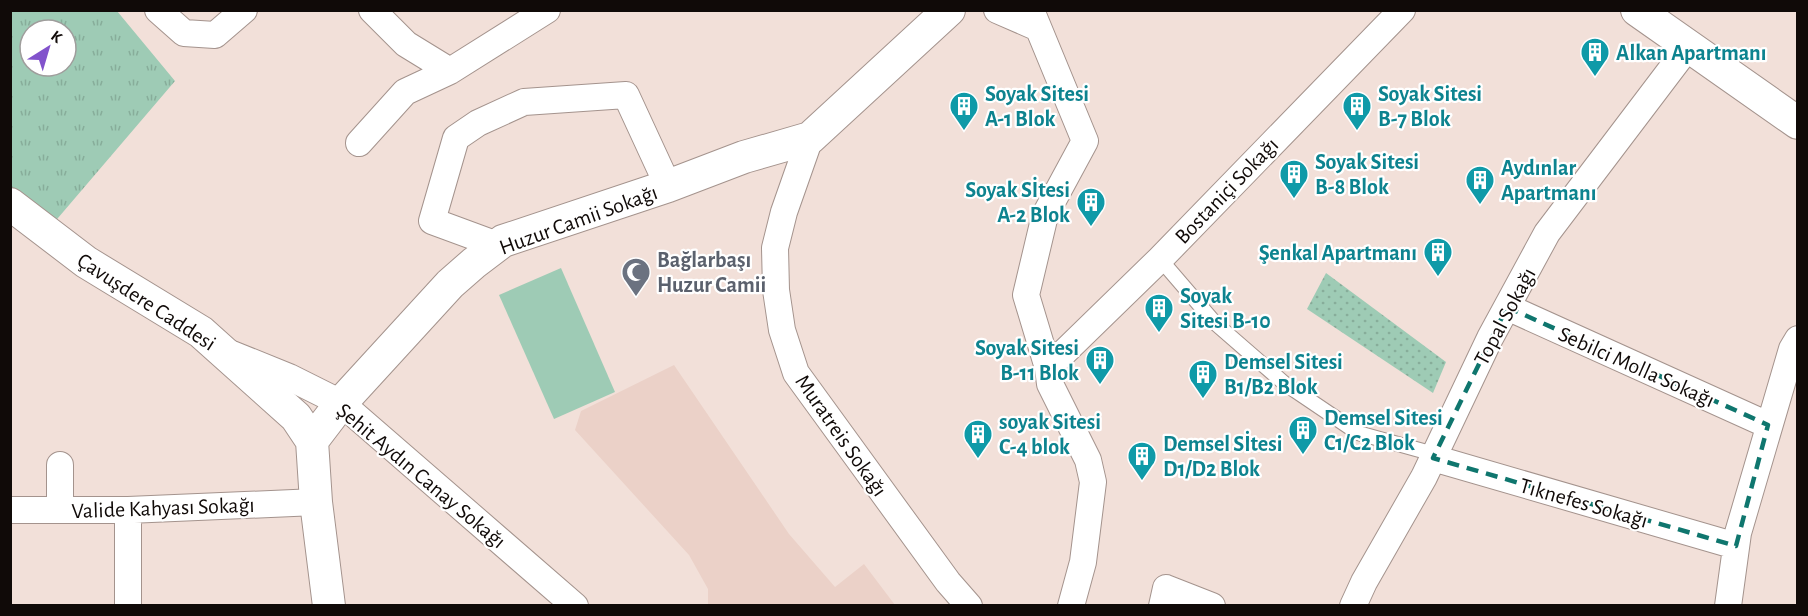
<svg xmlns="http://www.w3.org/2000/svg" width="1808" height="616" viewBox="0 0 1808 616" font-family="'Alegreya Sans',sans-serif">
<style>
.built{fill:#ebd1c8}
.grass{fill:url(#grass-tufts);fill-rule:evenodd}
.park{fill:url(#park-dots)}
.pitch{fill:#9ecbb5}
.lines{fill:none;stroke-linecap:round;stroke-linejoin:round}
.service-casing{stroke:#a4938d;stroke-width:16}
.minor-casing{stroke:#a4938d;stroke-width:28}
.tertiary-casing{stroke:#a4938d;stroke-width:34}
.service{stroke:#fff;stroke-width:14}
.minor{stroke:#fff;stroke-width:26}
.tertiary{stroke:#fff;stroke-width:32}
.marked{fill:none;stroke:#0f766e;stroke-width:4.5;stroke-dasharray:12 8;stroke-linejoin:round}
.labels{text-anchor:middle;stroke-width:4.5;stroke-linejoin:round;paint-order:stroke}
.culture-label{font-size:22px;font-weight:bold;fill:#0d838f;stroke:#fff;text-anchor:start}
.street-label{font-size:22px;fill:#100a08;stroke:#fff}
.worship-label{font-size:22px;font-weight:bold;fill:#5b616d;stroke:#fff;text-anchor:start}
</style>
<defs>
<pattern id="grass-tufts" width="24" height="20" patternUnits="userSpaceOnUse" patternTransform="scale(1.5)"><rect width="24" height="20" fill="#9ecbb5"/><path d="M3 7l-1-3M5 7V3M7 7l1-3M15 17l-1-3M17 17v-4M19 17l1-3" fill="none" stroke="#87ad9a"/></pattern>
<pattern id="park-dots" width="8" height="8" patternUnits="userSpaceOnUse" patternTransform="scale(1.5)"><rect width="8" height="8" fill="#9ecbb5"/><path d="M2 2h.1M6 6h.1" fill="none" stroke="#87ad9a" stroke-width="1.8" stroke-linecap="round"/></pattern>
</defs>
<rect width="100%" height="100%" fill="#f2e0d9"/>
<!-- built -->
<path class="built" d="M 674,365 L 789,534 L 835,587 L 864,564 L 895,605 L 708,605 L 708,589 L 689,555 L 575,430 L 581,411 Z"/>
<!-- grass -->
<path class="grass" d="M 14,10 L 117,11 L 175,81 L 52,225 L 11,190 L 10,14 ZM 30,30 L 66,30 L 66,66 L 30,66 Z"/>
<!-- park -->
<path class="park" d="M 1326,273 L 1446,362 L 1433,393 L 1307,309 Z"/>
<!-- pitch -->
<path class="pitch" d="M 561,268 L 615,392 L 554,419 L 499,295 Z"/>
<g class="lines">
<!-- service casing -->
<g class="service-casing">
<path id="service" d="M 1160,259 L 1215,323 L 1284,383 L 1358,433 L 1434,454"/>
</g>
<!-- minor casing -->
<g class="minor-casing">
<path id="minor" d="M 158,10 L 184,33 L 215,35 L 244,10
M 372,10 L 406,44 L 450,71
M 997,10 L 1036,27
M 1031,10 L 1085,141 L 1045,215 L 1026,295 L 1048,368 L 1050,384 L 1088,460 L 1093,482 L 1083,562 L 1071,606
M 810,138 L 784,212 L 775,248 L 776,290 L 782,330 L 796,373 L 948,582 L 969,606
M 359,143 L 405,92 L 450,71 L 547,10
M 497,245 L 432,221 L 456,138 L 478,123 L 524,102 L 626,95 L 668,186
M 1507,307 L 1768,425
M 232,354 L 289,377 L 341,403 L 575,606
M 1048,368 L 1160,259 L 1402,10
M 1433,458 L 1736,546
M 60,465 L 60,510
M 10,510 L 128,510 L 316,502
M 128,606 L 128,510
M 1162,606 L 1166,588 L 1212,606
M 1353,606 L 1364,582 L 1424,477 L 1490,338 L 1547,233 L 1688,47
M 1728,606 L 1738,533 L 1792,349 L 1798,339"/>
</g>
<!-- tertiary casing -->
<g class="tertiary-casing">
<path id="tertiary" d="M 1637,10 L 1798,123
M 10,204 L 86,262 L 201,332 L 296,417 L 312,441 L 316,502 L 329,606
M 312,441 L 341,403 L 450,284 L 474,263 L 503,241 L 668,186 L 744,157 L 810,138 L 949,10"/>
</g>
<!-- service -->
<use href="#service" class="service"/>
<!-- minor -->
<use href="#minor" class="minor"/>
<!-- tertiary -->
<use href="#tertiary" class="tertiary"/>
</g>
<!-- marked area -->
<path class="marked" d="M 1507,307 L 1768,425 L 1736,546 L 1433,458 Z"/>
<!-- icons -->
<defs>
<g id="building-pin" transform="scale(1.5)"><path d="M0 17L-7.5 6A9.5 9.5 0 1 1 7.5 6Z" fill="#0f9aa8" stroke="#fff"/><path d="M-4-6H4V6H1V3H-1V6H-4ZM-2.5-4.3h1.7v1.8h-1.7ZM.8-4.3h1.7v1.8H.8ZM-2.5-1h1.7V.8h-1.7ZM.8-1h1.7V.8H.8Z" fill="#fff"/></g>
<g id="mosque-pin" transform="scale(1.5)"><path d="M0 17L-7.5 6A9.5 9.5 0 1 1 7.5 6Z" fill="#6b7280" stroke="#fff"/><path d="M3.5-4.9A6 6 0 1 0 3.5 4.9A5 5 0 1 1 3.5-4.9Z" fill="#fff"/></g>
</defs>
<g fill-rule="evenodd">
<use href="#building-pin" x="1595" y="52"/>
<use href="#building-pin" x="964" y="106"/>
<use href="#building-pin" x="1357" y="106"/>
<use href="#building-pin" x="1294" y="174"/>
<use href="#building-pin" x="1480" y="180"/>
<use href="#building-pin" x="1091" y="202"/>
<use href="#building-pin" x="1438" y="252"/>
<use href="#mosque-pin" x="636" y="272"/>
<use href="#building-pin" x="1159" y="308"/>
<use href="#building-pin" x="1100" y="360"/>
<use href="#building-pin" x="1203" y="374"/>
<use href="#building-pin" x="1303" y="430"/>
<use href="#building-pin" x="978" y="434"/>
<use href="#building-pin" x="1142" y="456"/>
</g>
<g class="labels">
<!-- culture labels -->
<g class="culture-label">
<text x="1616" y="60">Alkan Apartmanı</text>
<text x="985" y="101">Soyak Sitesi<tspan x="985" dy="25">A-1 Blok</tspan></text>
<text x="1378" y="101">Soyak Sitesi<tspan x="1378" dy="25">B-7 Blok</tspan></text>
<text x="1315" y="169">Soyak Sitesi<tspan x="1315" dy="25">B-8 Blok</tspan></text>
<text x="1501" y="175">Aydınlar<tspan x="1501" dy="25">Apartmanı</tspan></text>
<text x="1070" y="197" text-anchor="end">Soyak Sİtesi<tspan x="1070" dy="25">A-2 Blok</tspan></text>
<text x="1417" y="260" text-anchor="end">Şenkal Apartmanı</text>
<text x="1180" y="303">Soyak<tspan x="1180" dy="25">Sitesi B-10</tspan></text>
<text x="1079" y="355" text-anchor="end">Soyak Sitesi<tspan x="1079" dy="25">B-11 Blok</tspan></text>
<text x="1224" y="369">Demsel Sitesi<tspan x="1224" dy="25">B1/B2 Blok</tspan></text>
<text x="1324" y="425">Demsel Sitesi<tspan x="1324" dy="25">C1/C2 Blok</tspan></text>
<text x="999" y="429">soyak Sitesi<tspan x="999" dy="25">C-4 blok</tspan></text>
<text x="1163" y="451">Demsel Sİtesi<tspan x="1163" dy="25">D1/D2 Blok</tspan></text>
</g>
<!-- street labels -->
<g class="street-label">
<text transform="translate(1226 190) rotate(-46)" y="8">Bostaniçi Sokağı</text>
<text transform="translate(578 219) rotate(-20)" y="8">Huzur Camii Sokağı</text>
<text transform="translate(147 301) rotate(33)" y="8">Çavuşdere Caddesi</text>
<text transform="translate(1504 316) rotate(-62)" y="8">Topal Sokağı</text>
<text transform="translate(1637 366) rotate(24)" y="8">Sebilci Molla Sokağı</text>
<text transform="translate(842 435) rotate(55)" y="8">Muratreis Sokağı</text>
<text transform="translate(422 475) rotate(40)" y="8">Şehit Aydın Canay Sokağı</text>
<text transform="translate(1584 502) rotate(16)" y="8">Tıknefes Sokağı</text>
<text transform="translate(163 507) rotate(-2)" y="8">Valide Kahyası Sokağı</text>
</g>
<!-- worship labels -->
<g class="worship-label">
<text x="657" y="267">Bağlarbaşı<tspan x="657" dy="25">Huzur Camii</tspan></text>
</g>
</g>
<!-- border -->
<rect width="1808" height="616" fill="none" stroke="#100a08" stroke-width="24"/>
<!-- north arrow -->
<g transform="translate(48 48) rotate(37)"><circle r="28" fill="#ffffff" stroke="#9f9d9c" stroke-width="1.5"/>
<path d="M0-4.5L10 22L0 15L-10 22Z" fill="#8253cc"/>
<text y="-9" font-size="16" font-weight="bold" text-anchor="middle" fill="#100a08">K</text>
</g>
</svg>
